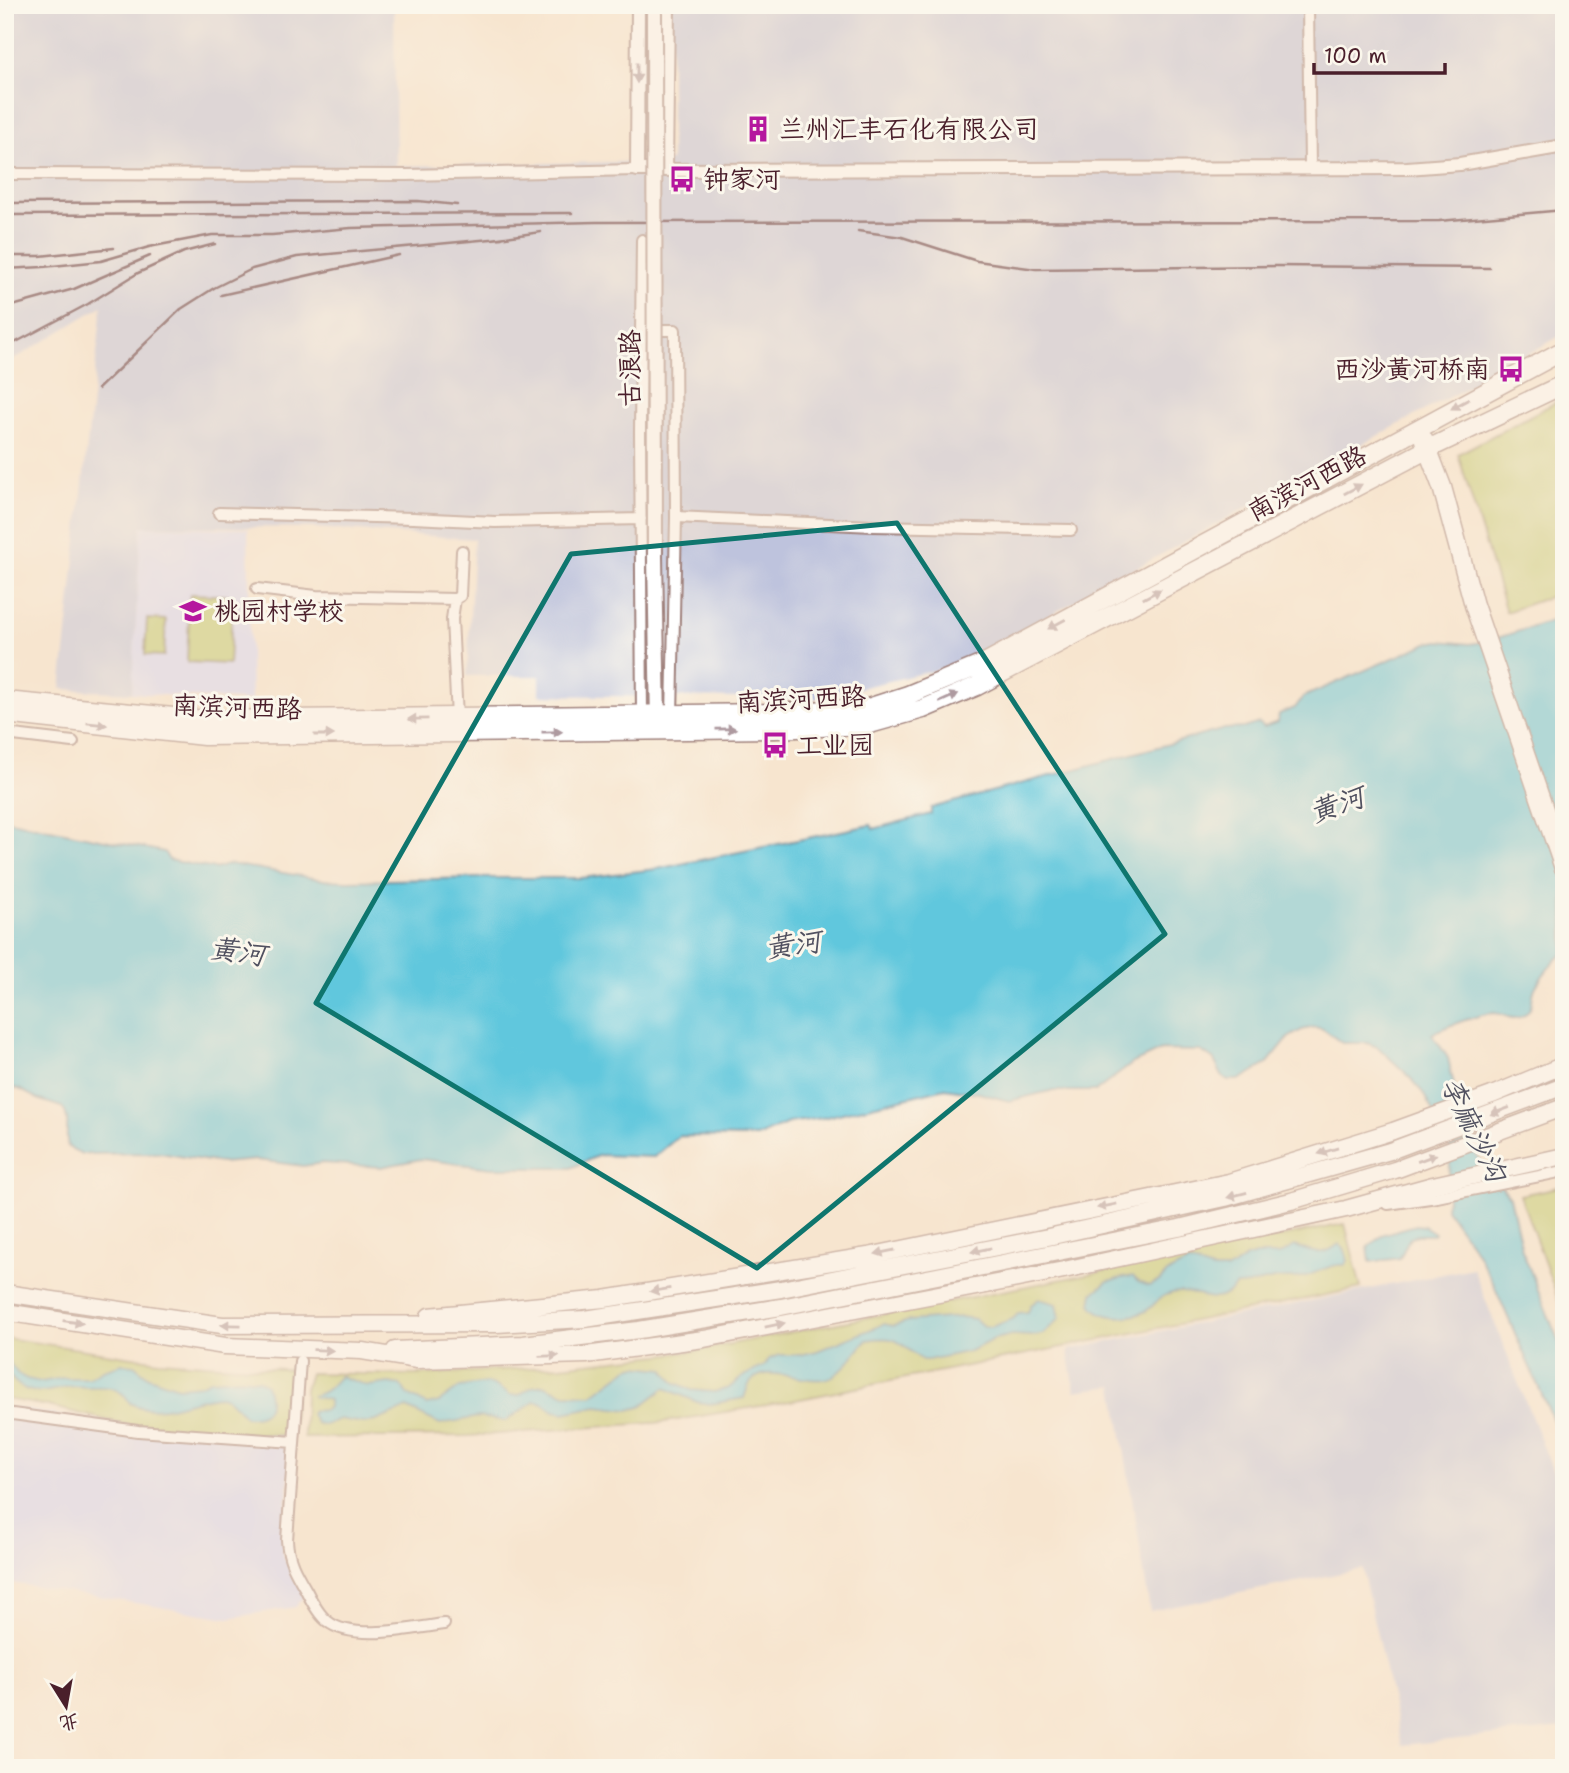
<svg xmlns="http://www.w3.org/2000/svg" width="1569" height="1773" viewBox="0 0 1569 1773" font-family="'Shantell Sans','LXGW WenKai TC',sans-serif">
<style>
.built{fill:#d6d8f8}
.industrial{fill:#bec3dd}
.green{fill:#beca6c;stroke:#84744c;stroke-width:2}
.water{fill:#60c7dd;stroke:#557384;stroke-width:2}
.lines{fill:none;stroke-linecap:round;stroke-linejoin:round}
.minor-casing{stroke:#a0827d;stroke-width:14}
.tertiary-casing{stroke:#a0827d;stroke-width:16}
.secondary-casing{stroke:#a0827d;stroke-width:18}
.primary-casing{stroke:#a0827d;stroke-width:19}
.trunk-casing{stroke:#a0827d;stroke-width:21}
.minor{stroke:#fff;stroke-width:10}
.tertiary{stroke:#fff;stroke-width:12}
.secondary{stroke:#fff;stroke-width:14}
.primary{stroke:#fff;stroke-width:16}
.trunk{stroke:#fff;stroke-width:18}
.rail{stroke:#4a1f2b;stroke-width:2.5}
.secondary-bridge-casing{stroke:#a0827d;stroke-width:18;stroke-linecap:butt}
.secondary-bridge{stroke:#fff;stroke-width:14}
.oneway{fill:#ae9aa0}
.marked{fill:none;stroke:#0f766e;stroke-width:5;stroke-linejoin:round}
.labels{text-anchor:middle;stroke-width:6;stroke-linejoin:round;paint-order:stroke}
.poi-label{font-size:26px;fill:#4a1f2b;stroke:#fbf7ec;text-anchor:start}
.street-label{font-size:26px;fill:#4a1f2b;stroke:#fbf7ec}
.water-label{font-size:28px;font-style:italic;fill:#515160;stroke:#fbf7ec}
</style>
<rect width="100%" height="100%" fill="#fbf7ec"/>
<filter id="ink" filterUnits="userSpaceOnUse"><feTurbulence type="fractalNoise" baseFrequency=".0143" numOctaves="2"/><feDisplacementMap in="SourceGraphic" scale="14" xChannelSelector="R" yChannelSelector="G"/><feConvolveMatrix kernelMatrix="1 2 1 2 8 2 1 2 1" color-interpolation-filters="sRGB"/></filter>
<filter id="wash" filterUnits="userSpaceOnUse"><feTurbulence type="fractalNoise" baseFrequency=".00686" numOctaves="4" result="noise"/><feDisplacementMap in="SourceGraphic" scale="28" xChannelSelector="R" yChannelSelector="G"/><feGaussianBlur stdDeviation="1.57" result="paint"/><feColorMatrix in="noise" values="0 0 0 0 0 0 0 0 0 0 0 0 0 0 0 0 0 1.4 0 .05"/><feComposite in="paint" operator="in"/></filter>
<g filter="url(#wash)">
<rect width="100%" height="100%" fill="#f7e5cf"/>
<!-- built -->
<path class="built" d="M 141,526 L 248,529 L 251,701 L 132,693 Z
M 5,1406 L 135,1427 L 292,1436 L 283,1555 L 305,1594 L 296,1607 L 228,1618 L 5,1582 Z"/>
<!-- industrial -->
<path class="industrial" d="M 5,5 L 394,5 L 396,166 L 671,161 L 671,5 L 1564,5 L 1564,334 L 961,664 L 813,699 L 540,695 L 540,676 L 467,676 L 474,539 L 315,528 L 141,526 L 132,693 L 61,689 L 102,306 L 5,365 Z
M 1473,1268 L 1564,1499 L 1564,1728 L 1402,1745 L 1362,1569 L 1150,1611 L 1114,1386 L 1075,1391 L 1068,1350 Z"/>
<!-- green -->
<path class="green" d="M 1564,398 L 1564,592 L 1506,612 L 1458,454 Z
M 190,594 L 233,596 L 229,664 L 187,662 Z
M 147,619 L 166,620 L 164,656 L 145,655 Z
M 1564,1186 L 1564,1316 L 1520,1195 Z
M 1345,1224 L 1361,1288 L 785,1402 L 665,1422 L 468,1436 L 304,1438 L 305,1389 L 310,1373 L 417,1375 L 560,1366 L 695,1351 Z
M 5,1338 L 159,1361 L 296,1370 L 292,1436 L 135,1427 L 48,1406 L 5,1399 Z"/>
<!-- water -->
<path class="water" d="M 1564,617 L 1564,953 C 1553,962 1543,974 1536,986 C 1530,996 1535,1008 1524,1015 C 1512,1023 1505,1013 1493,1013 C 1480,1014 1443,1027 1432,1034 L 1448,1058 L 1460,1113 L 1462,1134 L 1470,1148 L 1510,1197 L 1522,1250 L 1564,1355 L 1564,1445 L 1493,1283 L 1476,1251 L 1446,1209 L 1451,1154 L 1447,1138 L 1423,1093 L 1411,1078 L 1378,1047 L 1367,1043 L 1342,1043 L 1323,1029 L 1315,1027 L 1302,1030 L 1288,1038 L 1267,1064 L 1239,1080 L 1228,1080 L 1222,1076 L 1214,1060 L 1201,1051 L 1161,1050 L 1133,1063 L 1096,1091 L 1050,1091 L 1009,1101 L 979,1093 L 945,1088 L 822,1118 L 788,1123 L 756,1137 L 679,1136 L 654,1157 L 599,1155 L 571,1168 L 492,1168 L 421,1159 L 381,1167 L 323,1163 L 303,1166 L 257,1160 L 221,1163 L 160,1153 L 82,1154 L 68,1147 C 64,1132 72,1120 62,1107 L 40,1100 L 19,1089 L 5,1086 L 5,820 L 164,852 L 169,860 L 215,869 L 230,864 L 324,880 L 347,881 L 481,878 L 581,878 L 657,869 L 871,825 L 873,829 L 931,814 L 931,808 L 1225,729 L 1244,728 L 1259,723 L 1264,727 L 1278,722 L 1279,714 L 1295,708 L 1303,697 L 1428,643 L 1439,641 L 1469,644 L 1485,642 Z
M 1416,1225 L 1424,1226 L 1435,1233 L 1434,1235 L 1418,1235 L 1410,1237 L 1400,1258 L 1370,1262 L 1368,1247 L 1384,1234 Z
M 1339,1244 L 1345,1250 L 1348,1261 L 1345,1265 C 1331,1263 1316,1274 1302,1277 C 1292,1279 1280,1277 1269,1280 C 1257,1283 1249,1286 1236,1286 C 1213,1312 1198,1287 1172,1293 C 1156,1297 1156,1305 1146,1311 C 1130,1319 1101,1320 1091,1304 L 1093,1293 L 1108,1281 L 1133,1276 L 1138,1282 L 1149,1286 L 1160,1281 L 1167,1273 L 1189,1262 L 1212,1270 L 1228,1270 L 1246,1258 L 1256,1255 L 1279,1255 L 1295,1246 C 1312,1253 1323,1257 1339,1244 Z
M 1039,1299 L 1057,1304 L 1060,1318 L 1043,1334 L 1032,1336 L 1013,1335 L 994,1339 L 970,1351 L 928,1360 L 922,1360 C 897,1342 900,1335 867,1340 C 856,1351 847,1368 833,1376 C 811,1389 766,1360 750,1383 C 747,1387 746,1393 744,1398 L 710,1404 L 697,1402 L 665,1388 L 640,1407 L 629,1410 L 597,1406 L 564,1413 L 554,1411 L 543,1403 L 535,1401 L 506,1421 L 479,1417 L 440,1424 L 407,1408 L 376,1421 L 363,1423 L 339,1419 L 325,1425 L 316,1423 L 311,1414 L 313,1411 L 325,1410 L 329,1406 L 329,1400 L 312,1396 C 326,1393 331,1386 340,1376 L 368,1386 L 389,1383 L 400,1385 L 408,1395 L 427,1405 L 439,1402 L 460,1387 L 486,1383 L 494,1385 L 510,1395 L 519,1395 L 532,1387 L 543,1385 L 565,1394 L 592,1395 L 629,1368 L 637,1366 L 664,1369 L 674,1382 L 691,1390 L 714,1392 L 729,1388 L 745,1375 L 765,1366 L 769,1359 L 779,1355 L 800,1355 L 817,1351 L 884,1324 L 893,1326 L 909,1321 L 961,1317 L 975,1319 L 983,1326 L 991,1327 L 1013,1319 L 1019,1313 L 1028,1312 L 1031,1305 Z
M 5,1357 L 18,1374 L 27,1379 L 41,1382 L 63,1378 L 89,1378 L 103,1370 L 122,1364 L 134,1365 L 149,1377 L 178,1387 L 200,1385 L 210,1380 L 241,1378 L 259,1380 L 266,1385 C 273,1406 269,1418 245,1416 L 229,1399 L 221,1396 C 190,1397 160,1419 130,1403 C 121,1386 105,1386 87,1387 C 80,1387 73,1385 66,1387 C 47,1392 30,1397 14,1381 C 7,1373 5,1367 5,1357 Z"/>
</g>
<g filter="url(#ink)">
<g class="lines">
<!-- minor casing -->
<g class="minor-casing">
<path id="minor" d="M 1308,5 L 1310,168
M 5,174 L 407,175 L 637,170
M 642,240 L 640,432 L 642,717
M 647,330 L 675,330 L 676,517 L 672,717
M 219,513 L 413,518 L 495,522 L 641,519
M 676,517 L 873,526 L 1071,530
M 257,589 L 316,596 L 455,599 L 452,619 L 457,718
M 455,599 L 460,596 L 462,551
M 5,734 L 73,742
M 1388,1204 L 1437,1197 L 1564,1171
M 300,1361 L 287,1540 C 288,1560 296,1573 306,1590 C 311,1600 318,1614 327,1621 C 352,1642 414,1628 444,1624
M 5,1413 L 138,1431 L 294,1442"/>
</g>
<!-- tertiary casing -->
<g class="tertiary-casing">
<path id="tertiary" d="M 638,5 L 637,170 L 1407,168 L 1460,164 L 1564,146
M 666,169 L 668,5"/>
</g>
<!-- secondary casing -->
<g class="secondary-casing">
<path id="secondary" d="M 655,557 L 658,723"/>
</g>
<!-- primary casing -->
<g class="primary-casing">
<path id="primary" d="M 5,1293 L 222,1325 L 497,1324 L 585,1319 L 781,1289 L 1048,1237 L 1225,1198 L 1390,1151 L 1564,1086
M 5,1312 L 225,1346 L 362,1351 L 417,1360 L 586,1355 L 704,1339 L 1064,1270 L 1346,1209 L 1433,1185 L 1564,1156
M 429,1316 L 604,1299 L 868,1256 L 1229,1182 L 1393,1131 L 1492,1095 L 1564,1065
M 395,1350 L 523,1344 L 639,1330 L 781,1307 L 1179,1228 L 1291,1201 L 1395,1170 L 1564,1107"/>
</g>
<!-- trunk casing -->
<g class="trunk-casing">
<path id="trunk" d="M 1424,440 L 1442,487 L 1474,605 L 1564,868
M 5,701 L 205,720 L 772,713 L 868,708 L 908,695 L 983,664 L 1564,350
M 5,714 L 204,736 L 774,729 L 866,725 L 923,709 L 977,686 L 1428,449 L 1564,384"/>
</g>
<!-- minor -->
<use href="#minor" class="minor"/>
<!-- tertiary -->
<use href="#tertiary" class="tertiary"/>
<!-- secondary -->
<use href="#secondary" class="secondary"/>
<!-- primary -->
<use href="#primary" class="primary"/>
<!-- trunk -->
<use href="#trunk" class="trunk"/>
<!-- rail -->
<path class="rail" d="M 5,203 L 418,201 L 457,205
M 5,215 L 572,213
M 858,231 L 902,237 L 977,261 L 1036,269 L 1276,266 L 1490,268
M 492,239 L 541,232
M 5,256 L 40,256 L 114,248
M 5,269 L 43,267 L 101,261 L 149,247 L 212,235 L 272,235 L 351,228 L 596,222 L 1439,221 L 1564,210
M 221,295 L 399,255
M 5,308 L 74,289 L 150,256
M 5,348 L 88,304 L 138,273 L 184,252 L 215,244
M 98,389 L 181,309 L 214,288 L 252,269 L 297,257 L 502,238"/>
<!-- secondary-bridge casing -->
<g class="secondary-bridge-casing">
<path id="secondary-bridge" d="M 654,5 L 655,557"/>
</g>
<!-- secondary-bridge -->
<use href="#secondary-bridge" class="secondary-bridge"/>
</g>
<!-- one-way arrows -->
<defs><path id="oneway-solid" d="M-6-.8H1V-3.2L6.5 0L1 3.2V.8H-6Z" transform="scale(1.75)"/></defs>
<g class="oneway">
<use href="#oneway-solid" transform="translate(637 73) rotate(90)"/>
<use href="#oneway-solid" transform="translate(1460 404) rotate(151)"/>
<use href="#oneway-solid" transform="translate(1353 489) rotate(-28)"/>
<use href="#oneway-solid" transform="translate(1152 594) rotate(-28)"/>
<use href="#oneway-solid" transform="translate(1057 624) rotate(151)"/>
<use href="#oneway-solid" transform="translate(949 698) rotate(-24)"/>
<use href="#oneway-solid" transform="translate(418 719) rotate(179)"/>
<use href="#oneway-solid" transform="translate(97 724) rotate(6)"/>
<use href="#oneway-solid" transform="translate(726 729) rotate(-1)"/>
<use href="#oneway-solid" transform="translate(552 732) rotate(-1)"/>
<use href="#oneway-solid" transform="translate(324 735)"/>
<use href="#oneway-solid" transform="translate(1500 1111) rotate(160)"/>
<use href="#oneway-solid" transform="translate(1328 1151) rotate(163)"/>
<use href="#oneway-solid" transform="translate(1427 1158) rotate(-20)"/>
<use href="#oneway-solid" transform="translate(1237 1195) rotate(165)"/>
<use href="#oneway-solid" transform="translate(1107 1206) rotate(168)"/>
<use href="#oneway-solid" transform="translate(981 1250) rotate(169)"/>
<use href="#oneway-solid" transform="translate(885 1252) rotate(168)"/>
<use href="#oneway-solid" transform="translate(660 1290) rotate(171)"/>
<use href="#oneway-solid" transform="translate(73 1322) rotate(8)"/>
<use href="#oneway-solid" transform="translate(231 1325) rotate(-179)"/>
<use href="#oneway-solid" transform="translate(775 1325) rotate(-11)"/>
<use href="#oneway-solid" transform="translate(323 1350) rotate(2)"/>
<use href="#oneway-solid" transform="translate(549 1356) rotate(-2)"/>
</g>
</g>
<!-- marked area -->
<path d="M0 0H1569V1773H0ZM 897,523 L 1165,934 L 757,1268 L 316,1003 L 571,554 Z" fill="#f7e5cf" fill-opacity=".55" fill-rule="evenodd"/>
<path class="marked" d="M 897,523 L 1165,934 L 757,1268 L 316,1003 L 571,554 Z"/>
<!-- icons -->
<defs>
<g id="building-bare" transform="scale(2.1)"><path d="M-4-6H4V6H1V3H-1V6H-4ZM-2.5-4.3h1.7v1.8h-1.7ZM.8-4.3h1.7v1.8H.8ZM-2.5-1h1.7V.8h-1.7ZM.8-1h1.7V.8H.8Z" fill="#b5179e" stroke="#fbf7ec" stroke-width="2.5" paint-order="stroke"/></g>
<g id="bus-bare" transform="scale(2.1)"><path d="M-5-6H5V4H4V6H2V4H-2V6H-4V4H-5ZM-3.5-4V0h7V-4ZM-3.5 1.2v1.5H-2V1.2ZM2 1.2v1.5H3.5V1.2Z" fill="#b5179e" stroke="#fbf7ec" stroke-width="2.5" paint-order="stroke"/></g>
<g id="school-bare" transform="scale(2.1)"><path d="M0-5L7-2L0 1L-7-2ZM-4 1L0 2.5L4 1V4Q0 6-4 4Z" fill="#b5179e" stroke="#fbf7ec" stroke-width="2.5" paint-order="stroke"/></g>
</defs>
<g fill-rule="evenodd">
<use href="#building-bare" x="758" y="129"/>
<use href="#bus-bare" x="682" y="179"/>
<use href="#bus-bare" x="1511" y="369"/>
<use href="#school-bare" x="193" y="611"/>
<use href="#bus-bare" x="775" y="745"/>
</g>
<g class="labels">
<!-- poi labels -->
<g class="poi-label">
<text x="779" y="138">兰州汇丰石化有限公司</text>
<text x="703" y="188">钟家河</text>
<text x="1490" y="378" text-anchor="end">西沙黄河桥南</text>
<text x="214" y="620">桃园村学校</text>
<text x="796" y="754">工业园</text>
</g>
<!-- street labels -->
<g class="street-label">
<text transform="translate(630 368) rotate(-90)" y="9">古浪路</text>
<text transform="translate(1307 483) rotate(-28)" y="9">南滨河西路</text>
<text transform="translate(801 699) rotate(-3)" y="9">南滨河西路</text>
<text transform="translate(237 707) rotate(2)" y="9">南滨河西路</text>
</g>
<!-- water labels -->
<g class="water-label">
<text transform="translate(1337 804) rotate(-19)" y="10">黄河</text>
<text transform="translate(793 944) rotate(-8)" y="10">黄河</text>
<text transform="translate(238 951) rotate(8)" y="10">黄河</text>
<text transform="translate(1474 1129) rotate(64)" y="10">李麻沙沟</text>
</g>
</g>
<!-- margin -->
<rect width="1569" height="1773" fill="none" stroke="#fbf7ec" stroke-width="28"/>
<!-- north arrow -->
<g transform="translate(66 1706) rotate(169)" stroke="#fbf7ec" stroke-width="5" paint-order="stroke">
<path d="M0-5L12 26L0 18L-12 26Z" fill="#4a1f2b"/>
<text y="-10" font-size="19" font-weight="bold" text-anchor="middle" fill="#4a1f2b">北</text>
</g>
<!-- scale -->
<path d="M1314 63v10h131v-10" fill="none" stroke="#4a1f2b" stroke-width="3.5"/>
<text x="1324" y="63" font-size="21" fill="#4a1f2b" stroke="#fbf7ec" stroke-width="5" paint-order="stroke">100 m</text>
</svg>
